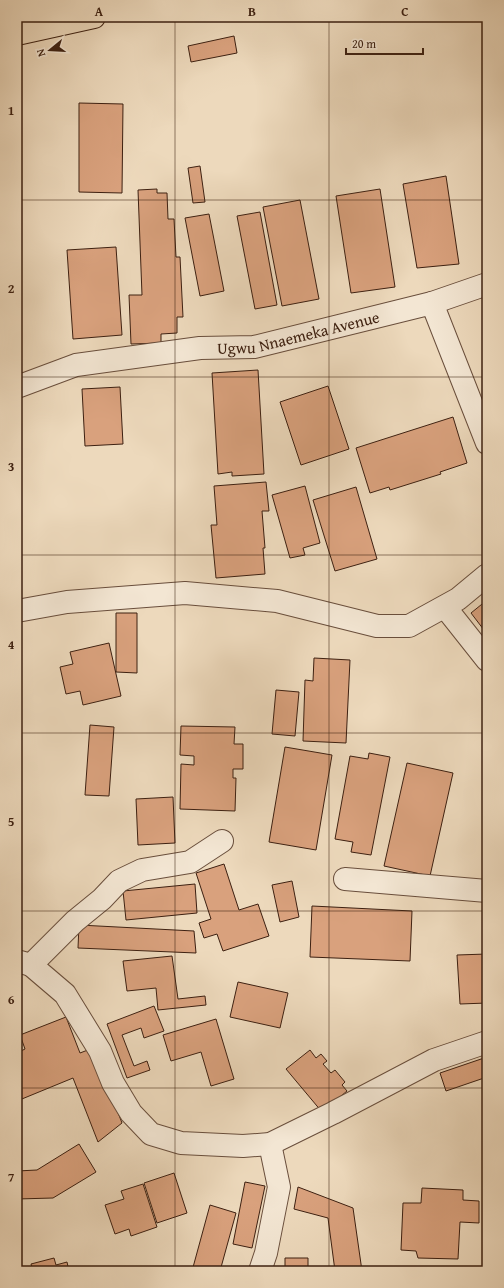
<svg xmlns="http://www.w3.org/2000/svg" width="504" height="1288" viewBox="0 0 504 1288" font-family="'Gentium Book Plus',serif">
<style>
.building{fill:#d9a17d;stroke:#3d2011}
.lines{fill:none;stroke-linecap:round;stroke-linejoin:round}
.minor-casing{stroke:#694e3c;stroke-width:24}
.primary-casing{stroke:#3d2011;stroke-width:24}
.minor{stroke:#f3e6d3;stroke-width:22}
.primary{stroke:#edd9bc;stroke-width:22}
.grid{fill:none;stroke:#3d2011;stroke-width:1;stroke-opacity:0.55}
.labels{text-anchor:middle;stroke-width:3.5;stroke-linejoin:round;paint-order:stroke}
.street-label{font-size:16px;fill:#3d2011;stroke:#f3e6d3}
.neatline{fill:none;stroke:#3d2011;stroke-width:1.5}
.grid-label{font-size:13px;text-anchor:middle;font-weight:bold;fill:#3d2011}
</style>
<rect width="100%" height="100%" fill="#edd9bc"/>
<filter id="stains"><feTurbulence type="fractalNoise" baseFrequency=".005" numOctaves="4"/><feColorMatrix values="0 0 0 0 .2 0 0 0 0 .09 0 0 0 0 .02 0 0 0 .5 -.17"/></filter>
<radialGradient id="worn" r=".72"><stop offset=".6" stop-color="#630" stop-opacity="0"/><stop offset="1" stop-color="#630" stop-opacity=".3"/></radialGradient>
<!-- building -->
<path class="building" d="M 234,36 L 237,53 L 191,62 L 188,46 Z
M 79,103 L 123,104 L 122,193 L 79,192 Z
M 200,166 L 205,202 L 193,203 L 188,168 Z
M 446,176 L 459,264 L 417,268 L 403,184 Z
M 157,189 L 157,193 L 167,193 L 168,219 L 174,219 L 176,257 L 180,257 L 183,317 L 177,317 L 177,333 L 161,334 L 161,343 L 131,344 L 129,295 L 142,295 L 138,190 Z
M 380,189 L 395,287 L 351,293 L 336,196 Z
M 300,200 L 319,299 L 282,306 L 263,207 Z
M 260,212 L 277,305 L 255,309 L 237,216 Z
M 209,214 L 224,291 L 200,296 L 185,218 Z
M 116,247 L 122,335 L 73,339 L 67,250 Z
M 258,370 L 264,474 L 232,476 L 232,472 L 218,474 L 212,373 Z
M 328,386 L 349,449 L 301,465 L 280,402 Z
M 120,387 L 123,444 L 85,446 L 82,389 Z
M 453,417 L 467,463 L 440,472 L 441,474 L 390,490 L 389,487 L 370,493 L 356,448 Z
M 266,482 L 269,511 L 262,511 L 265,548 L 263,548 L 265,574 L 216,578 L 211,525 L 217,525 L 214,486 Z
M 305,486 L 320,543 L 303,548 L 305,555 L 290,558 L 272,495 Z
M 356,487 L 377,559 L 335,571 L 313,500 Z
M 487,600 L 487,634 L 471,613 Z
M 116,613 L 137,613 L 137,673 L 116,672 Z
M 109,643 L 121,696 L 83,705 L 80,691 L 66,694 L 60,667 L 73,664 L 70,652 Z
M 314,658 L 350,660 L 346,743 L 303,741 L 305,680 L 313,681 Z
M 276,690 L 299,692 L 295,736 L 272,734 Z
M 90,725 L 114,727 L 109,796 L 85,795 Z
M 181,726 L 235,727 L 234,744 L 243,744 L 243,769 L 233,769 L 233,778 L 236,778 L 235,811 L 180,809 L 181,764 L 194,765 L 194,756 L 180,755 Z
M 285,747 L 332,755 L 316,850 L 269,842 Z
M 369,753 L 390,757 L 371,855 L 351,852 L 353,842 L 335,839 L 350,756 L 368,759 Z
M 407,763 L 453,773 L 430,876 L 384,866 Z
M 173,797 L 175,843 L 138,845 L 136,799 Z
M 224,864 L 239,910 L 258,904 L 269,936 L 223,951 L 217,934 L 204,938 L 199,923 L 211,919 L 196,873 Z
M 292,881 L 299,917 L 280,922 L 272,885 Z
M 195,884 L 197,913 L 126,920 L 123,891 Z
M 312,906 L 412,911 L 410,961 L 310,957 Z
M 79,925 L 194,931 L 196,953 L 78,948 Z
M 487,954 L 487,1003 L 460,1004 L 457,955 Z
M 172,956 L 178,999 L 205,996 L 206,1005 L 158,1010 L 156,988 L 127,991 L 123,961 Z
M 238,982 L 288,993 L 280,1028 L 230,1017 Z
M 154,1006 L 164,1031 L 144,1038 L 141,1028 L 122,1035 L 134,1066 L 147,1061 L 150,1070 L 127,1078 L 107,1024 Z
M 66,1017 L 80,1053 L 93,1048 L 122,1123 L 98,1142 L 73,1078 L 17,1101 L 17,1053 L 25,1049 L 20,1035 Z
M 216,1019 L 234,1079 L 211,1086 L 201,1052 L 171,1061 L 163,1035 Z
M 310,1050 L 316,1058 L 321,1054 L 327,1061 L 323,1064 L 331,1073 L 335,1070 L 345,1082 L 342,1085 L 347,1091 L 322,1112 L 286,1069 Z
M 487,1057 L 487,1077 L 446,1091 L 440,1073 Z
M 79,1144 L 96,1172 L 53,1198 L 17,1199 L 17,1171 L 37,1170 Z
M 174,1173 L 187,1213 L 157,1223 L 144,1183 Z
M 245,1182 L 265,1186 L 252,1248 L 233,1244 Z
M 143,1184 L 157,1227 L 131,1236 L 129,1229 L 115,1234 L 105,1205 L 124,1199 L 121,1191 Z
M 298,1187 L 353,1208 L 362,1271 L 335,1271 L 328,1218 L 294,1209 Z
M 422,1188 L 463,1190 L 463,1200 L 479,1201 L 479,1223 L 460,1222 L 458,1259 L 418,1258 L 416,1251 L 401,1250 L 403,1203 L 421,1203 Z
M 210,1205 L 236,1213 L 220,1271 L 192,1271 Z
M 54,1258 L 56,1265 L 67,1262 L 69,1271 L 33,1271 L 31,1264 Z
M 285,1258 L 308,1258 L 308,1271 L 285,1271 Z"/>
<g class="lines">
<!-- minor casing -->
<g class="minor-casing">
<g id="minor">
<path d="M 432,303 L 487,284"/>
<path id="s1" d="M 17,387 L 76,365 L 200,348 L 254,347 L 432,303 L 487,443"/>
<path d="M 445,607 L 487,660"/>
<path d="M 17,611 L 67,602 L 185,593 L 277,601 L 377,626 L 409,626 L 458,599 L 487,575"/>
<path d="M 345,879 L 487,891"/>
<path d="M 17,961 L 31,965 L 65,994 L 100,1051 L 113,1083 L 131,1113 L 151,1134 L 181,1143 L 243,1146 L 270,1144 L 333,1113 L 434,1060 L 487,1042"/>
<path d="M 31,965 L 75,921 L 102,899 L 119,881 L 142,870 L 190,862 L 222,841"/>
<path d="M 260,1271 L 266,1253 L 279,1187 L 270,1144"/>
</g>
</g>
<!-- primary casing -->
<g class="primary-casing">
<path id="primary" d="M 17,34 L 94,17"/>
</g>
<!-- minor -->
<use href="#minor" class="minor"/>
<!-- primary -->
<use href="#primary" class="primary"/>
</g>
<!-- grid -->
<path class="grid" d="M 175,17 L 175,1271M 329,17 L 329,1271M 17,200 L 487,200M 17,377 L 487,377M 17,555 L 487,555M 17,733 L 487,733M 17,911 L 487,911M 17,1088 L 487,1088"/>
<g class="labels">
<!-- street labels -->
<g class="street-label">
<text dy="6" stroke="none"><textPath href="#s1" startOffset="288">Ugwu Nnaemeka Avenue</textPath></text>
</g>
</g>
<!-- margin -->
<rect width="504" height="1288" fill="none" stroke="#edd9bc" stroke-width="44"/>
<!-- north arrow -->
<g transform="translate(50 50) rotate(252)" stroke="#f3e6d3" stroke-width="3" paint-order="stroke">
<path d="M0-3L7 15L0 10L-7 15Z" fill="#3d2011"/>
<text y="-6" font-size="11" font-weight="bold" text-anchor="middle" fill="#3d2011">N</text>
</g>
<!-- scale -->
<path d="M346 48v6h77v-6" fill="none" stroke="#3d2011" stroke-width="2"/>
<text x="352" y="48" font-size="12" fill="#3d2011" stroke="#f3e6d3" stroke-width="3" paint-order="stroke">20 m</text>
<rect x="22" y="22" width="460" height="1244" class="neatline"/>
<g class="grid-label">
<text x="99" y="16">A</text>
<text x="252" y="16">B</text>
<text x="405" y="16">C</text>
<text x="11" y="115">1</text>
<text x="11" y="293">2</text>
<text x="11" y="471">3</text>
<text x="11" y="649">4</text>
<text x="11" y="826">5</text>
<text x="11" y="1004">6</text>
<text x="11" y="1182">7</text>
</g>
<rect width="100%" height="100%" filter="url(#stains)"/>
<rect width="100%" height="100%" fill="url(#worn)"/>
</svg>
